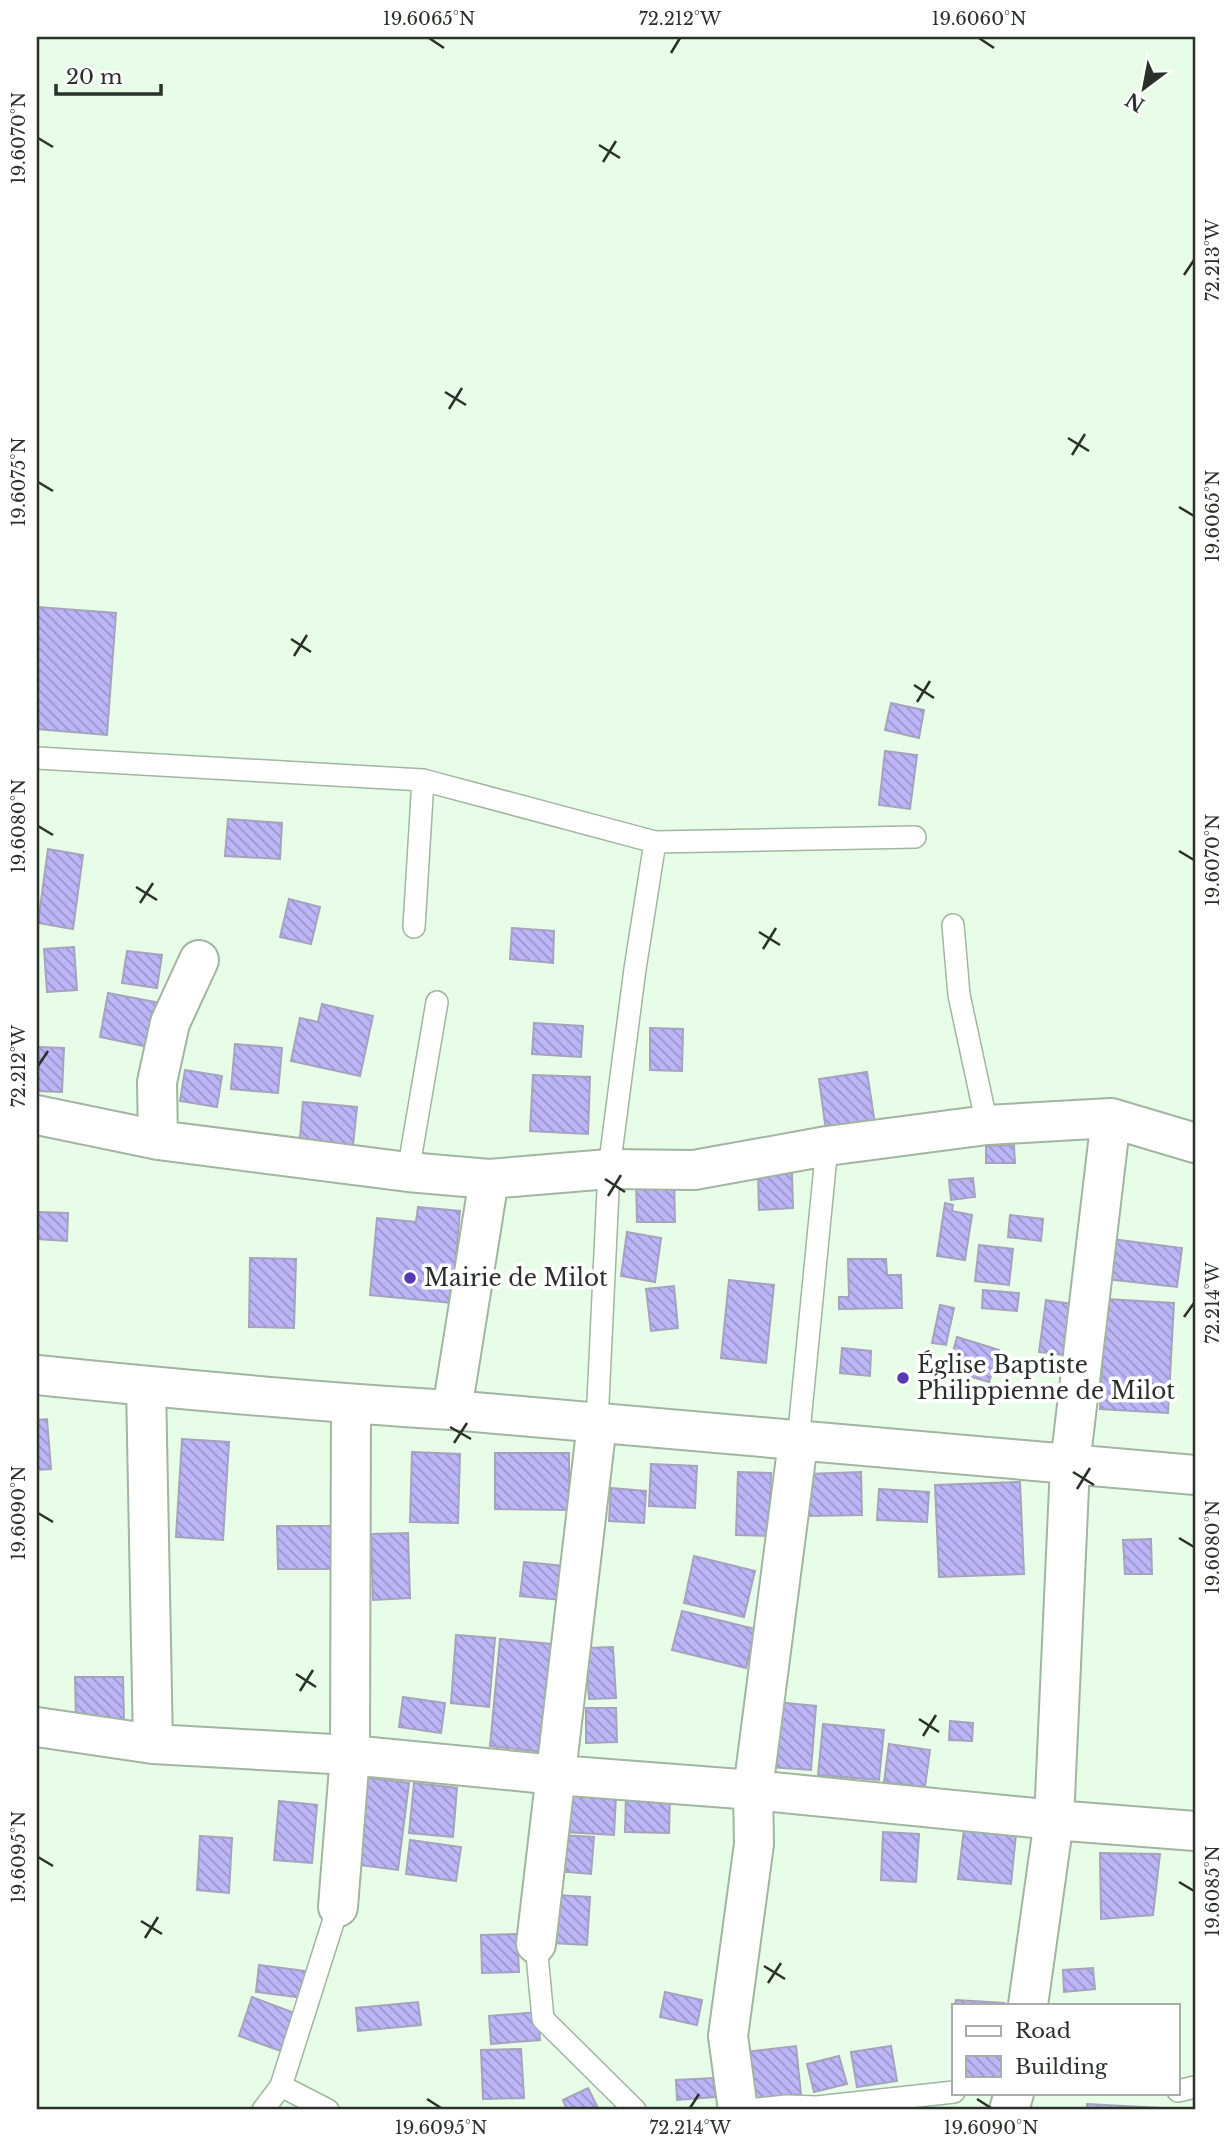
<svg xmlns="http://www.w3.org/2000/svg" width="1232" height="2147" viewBox="0 0 1232 2147" font-family="'Libre Baskerville',serif">
<style>
.building{fill:url(#building-back-hatch);stroke:#a5a3bd;stroke-width:2}
.lines{fill:none;stroke-linecap:round;stroke-linejoin:round}
.lane-casing{stroke:#a1b5a0;stroke-width:24}
.street-casing{stroke:#a1b5a0;stroke-width:42}
.lane{stroke:#fff;stroke-width:21}
.street{stroke:#fff;stroke-width:38}
.ticks{fill:none;stroke:#293129;stroke-width:2.5}
.poi-dot{fill:#5739b1;stroke:#fff;stroke-width:2.5}
.labels{text-anchor:middle;stroke-width:7;stroke-linejoin:round;paint-order:stroke}
.poi-label{font-size:23px;fill:#293129;stroke:#fff;text-anchor:start}
.neatline{fill:none;stroke:#293129;stroke-width:2.5}
.ticks-label{font-size:18px;text-anchor:middle;fill:#293129}
</style>
<defs>
<pattern id="building-back-hatch" width="6" height="6" patternUnits="userSpaceOnUse" patternTransform="scale(1.75)"><rect width="6" height="6" fill="#bcb5f7"/><path d="M-1 5l2 2M0 0l6 6M5-1l2 2" fill="none" stroke="#9994c8"/></pattern>
</defs>
<rect width="100%" height="100%" fill="#e8fde7"/>
<!-- building -->
<path class="building" d="M 37,607 L 116,613 L 107,735 L 37,729 Z
M 891,703 L 924,710 L 919,738 L 885,730 Z
M 885,751 L 917,755 L 910,809 L 879,805 Z
M 228,819 L 282,823 L 280,859 L 225,856 Z
M 48,849 L 83,855 L 73,929 L 38,923 Z
M 289,899 L 320,907 L 311,944 L 280,937 Z
M 512,928 L 554,931 L 553,963 L 510,959 Z
M 74,947 L 77,990 L 47,992 L 44,949 Z
M 127,951 L 162,955 L 157,988 L 122,983 Z
M 108,993 L 161,1003 L 153,1048 L 100,1037 Z
M 322,1004 L 373,1016 L 360,1076 L 291,1061 L 300,1018 L 318,1022 Z
M 534,1023 L 583,1026 L 581,1057 L 532,1054 Z
M 650,1028 L 683,1029 L 682,1071 L 650,1070 Z
M 235,1044 L 282,1048 L 278,1093 L 231,1089 Z
M 37,1047 L 64,1048 L 62,1092 L 37,1091 Z
M 185,1070 L 222,1076 L 217,1107 L 180,1101 Z
M 867,1072 L 875,1124 L 826,1131 L 819,1079 Z
M 533,1075 L 590,1077 L 588,1134 L 530,1131 Z
M 303,1102 L 357,1107 L 352,1155 L 299,1150 Z
M 1014,1145 L 1015,1163 L 986,1163 L 986,1146 Z
M 792,1173 L 793,1208 L 759,1210 L 758,1175 Z
M 674,1178 L 675,1222 L 637,1222 L 636,1179 Z
M 973,1178 L 975,1197 L 951,1200 L 949,1180 Z
M 945,1203 L 953,1205 L 952,1211 L 972,1215 L 965,1260 L 937,1256 Z
M 418,1207 L 460,1211 L 452,1303 L 370,1295 L 377,1218 L 416,1222 Z
M 37,1212 L 68,1213 L 67,1241 L 37,1239 Z
M 1010,1215 L 1043,1219 L 1041,1241 L 1008,1237 Z
M 627,1232 L 661,1238 L 655,1282 L 621,1276 Z
M 1112,1239 L 1182,1248 L 1177,1287 L 1107,1279 Z
M 979,1245 L 1013,1249 L 1009,1285 L 975,1281 Z
M 250,1258 L 296,1259 L 294,1328 L 249,1327 Z
M 848,1259 L 886,1259 L 887,1275 L 901,1275 L 902,1308 L 839,1309 L 839,1297 L 849,1297 Z
M 729,1280 L 774,1285 L 766,1363 L 721,1358 Z
M 674,1286 L 678,1328 L 651,1331 L 646,1289 Z
M 983,1290 L 1019,1293 L 1017,1311 L 982,1308 Z
M 1106,1299 L 1174,1303 L 1168,1413 L 1100,1409 Z
M 1046,1300 L 1079,1305 L 1071,1356 L 1039,1352 Z
M 940,1305 L 954,1308 L 946,1345 L 932,1343 Z
M 957,1337 L 999,1350 L 989,1382 L 948,1370 Z
M 842,1348 L 871,1351 L 870,1376 L 840,1373 Z
M 47,1419 L 51,1469 L 37,1470 L 37,1420 Z
M 182,1439 L 229,1442 L 223,1540 L 176,1537 Z
M 412,1452 L 460,1454 L 458,1523 L 410,1522 Z
M 495,1453 L 569,1453 L 569,1510 L 495,1509 Z
M 651,1464 L 697,1466 L 695,1508 L 649,1506 Z
M 738,1472 L 771,1473 L 769,1536 L 736,1535 Z
M 861,1472 L 862,1515 L 808,1516 L 807,1474 Z
M 1020,1482 L 1024,1574 L 939,1577 L 935,1485 Z
M 611,1488 L 646,1491 L 644,1523 L 609,1521 Z
M 879,1489 L 929,1492 L 927,1522 L 877,1520 Z
M 277,1526 L 337,1526 L 338,1569 L 278,1569 Z
M 408,1533 L 410,1598 L 373,1600 L 371,1534 Z
M 1151,1539 L 1152,1574 L 1125,1574 L 1123,1540 Z
M 694,1556 L 755,1571 L 744,1617 L 684,1603 Z
M 524,1562 L 564,1566 L 561,1600 L 520,1596 Z
M 682,1611 L 755,1629 L 746,1668 L 672,1650 Z
M 456,1635 L 495,1638 L 489,1707 L 451,1703 Z
M 500,1639 L 562,1645 L 551,1753 L 490,1746 Z
M 613,1647 L 616,1698 L 589,1699 L 586,1648 Z
M 75,1677 L 123,1677 L 124,1722 L 76,1722 Z
M 403,1697 L 445,1703 L 441,1733 L 399,1727 Z
M 776,1702 L 816,1706 L 811,1770 L 770,1767 Z
M 586,1708 L 616,1708 L 617,1742 L 586,1743 Z
M 950,1721 L 973,1723 L 972,1741 L 949,1740 Z
M 823,1724 L 884,1730 L 879,1780 L 818,1775 Z
M 889,1744 L 930,1750 L 925,1787 L 884,1782 Z
M 362,1777 L 409,1783 L 398,1870 L 351,1864 Z
M 414,1783 L 457,1788 L 453,1837 L 409,1833 Z
M 566,1791 L 616,1795 L 614,1835 L 564,1832 Z
M 626,1796 L 670,1798 L 669,1833 L 625,1832 Z
M 279,1801 L 317,1805 L 312,1863 L 274,1860 Z
M 964,1829 L 1016,1834 L 1011,1884 L 958,1879 Z
M 883,1832 L 919,1834 L 916,1882 L 881,1880 Z
M 560,1835 L 594,1837 L 591,1874 L 557,1871 Z
M 200,1836 L 232,1838 L 229,1893 L 197,1890 Z
M 410,1840 L 461,1847 L 456,1881 L 406,1874 Z
M 1100,1853 L 1160,1854 L 1153,1915 L 1101,1919 Z
M 556,1895 L 590,1897 L 587,1945 L 552,1943 Z
M 517,1934 L 519,1972 L 482,1973 L 481,1935 Z
M 259,1965 L 306,1971 L 303,1998 L 256,1992 Z
M 1093,1968 L 1095,1989 L 1064,1992 L 1063,1970 Z
M 665,1992 L 702,2000 L 697,2025 L 660,2017 Z
M 252,1997 L 300,2015 L 286,2053 L 239,2036 Z
M 956,2000 L 1004,2003 L 1004,2005 L 955,2005 Z
M 418,2002 L 421,2025 L 358,2031 L 356,2008 Z
M 537,2012 L 540,2040 L 491,2044 L 489,2016 Z
M 796,2046 L 801,2094 L 751,2099 L 746,2052 Z
M 891,2046 L 897,2081 L 857,2087 L 851,2052 Z
M 521,2049 L 524,2098 L 483,2099 L 481,2050 Z
M 839,2056 L 847,2084 L 814,2092 L 807,2064 Z
M 713,2078 L 715,2097 L 677,2100 L 676,2080 Z
M 588,2088 L 599,2110 L 567,2110 L 563,2100 Z
M 1087,2104 L 1161,2108 L 1161,2110 L 1087,2110 Z"/>
<g class="lines">
<!-- lane casing -->
<g class="lane-casing">
<path id="lane" d="M 37,758 L 423,780 L 655,842 L 915,837
M 953,925 L 959,995 L 987,1125
M 414,927 L 423,780
M 408,1172 L 437,1002
M 597,1423 L 609,1169 L 635,969 L 655,842
M 798,1442 L 827,1146
M 536,1944 L 543,2019 L 635,2110
M 281,2086 L 328,2110
M 1178,2091 L 1195,2087
M 263,2110 L 281,2086 L 338,1907
M 748,2110 L 786,2106 L 817,2107 L 954,2092"/>
</g>
<!-- street casing -->
<g class="street-casing">
<path id="street" d="M 37,1115 L 158,1140 L 408,1172 L 489,1179 L 609,1169 L 694,1170 L 827,1146 L 987,1125 L 1111,1118 L 1195,1143
M 158,1140 L 157,1082 L 170,1023 L 199,960
M 37,1375 C 175,1389 313,1402 452,1410 L 1195,1475
M 146,1386 L 153,1744
M 452,1410 L 489,1179
M 37,1727 L 153,1744 L 350,1755 L 557,1775 L 753,1790 L 1054,1820 L 1195,1831
M 338,1907 L 350,1755 L 351,1404
M 536,1944 L 597,1423
M 1028,2005 L 1054,1820 L 1070,1465 L 1111,1118
M 738,2110 L 728,2036 L 754,1844 L 753,1790 L 798,1442
M 1009,2110 L 1014,2093"/>
</g>
<!-- lane -->
<use href="#lane" class="lane"/>
<!-- street -->
<use href="#street" class="street"/>
</g>
<!-- ticks -->
<path class="ticks" d="M 429,38 L 444,48M 979,38 L 994,48M 671,53 L 680,38M 38,138 L 53,147M 599,145 L 620,158M 603,162 L 616,141M 1184,275 L 1194,260M 445,392 L 466,405M 449,409 L 462,388M 1068,438 L 1089,451M 1072,455 L 1085,434M 38,482 L 53,491M 1179,507 L 1194,516M 291,639 L 311,652M 294,656 L 307,635M 914,685 L 934,698M 917,702 L 930,681M 38,826 L 53,835M 1179,851 L 1194,860M 136,887 L 157,900M 140,903 L 153,883M 759,932 L 780,945M 763,949 L 776,928M 38,1066 L 48,1051M 605,1179 L 625,1192M 608,1196 L 621,1175M 1184,1317 L 1194,1303M 450,1427 L 471,1439M 454,1443 L 467,1423M 1073,1472 L 1094,1485M 1077,1489 L 1090,1468M 38,1513 L 53,1522M 1179,1538 L 1194,1547M 296,1674 L 316,1687M 300,1691 L 313,1670M 919,1719 L 939,1732M 923,1736 L 936,1715M 38,1857 L 53,1866M 1179,1882 L 1194,1891M 141,1921 L 162,1934M 145,1938 L 158,1917M 764,1966 L 785,1979M 768,1983 L 781,1963M 427,2099 L 441,2108M 977,2099 L 991,2108M 690,2108 L 699,2094"/>
<!-- markers -->
<g class="poi-dot">
<circle cx="410" cy="1278" r="7"/>
<circle cx="903" cy="1378" r="7"/>
</g>
<g class="labels">
<!-- poi labels -->
<g class="poi-label">
<text x="424" y="1286">Mairie de Milot</text>
<text x="917" y="1373">Église Baptiste<tspan x="917" dy="26">Philippienne de Milot</tspan></text>
</g>
</g>
<!-- border -->
<rect width="1232" height="2147" fill="none" stroke="#ffffff" stroke-width="77"/>
<!-- legend -->
<rect x="952" y="2004" width="228" height="91" fill="#ffffff" stroke="#a9ada9" stroke-width="2"/>
<rect x="966" y="2026" width="35" height="10" fill="#ffffff" stroke="#a9ada9" stroke-width="2"/>
<text x="1015" y="2038" font-size="21" fill="#293129">Road</text>
<rect x="966" y="2056" width="35" height="21" fill="url(#building-back-hatch)" stroke="#a9ada9" stroke-width="2"/>
<text x="1015" y="2074" font-size="21" fill="#293129">Building</text>
<!-- north arrow -->
<g transform="translate(1144 88) rotate(212)" stroke="#ffffff" stroke-width="5" paint-order="stroke">
<path d="M0-5L12 26L0 18L-12 26Z" fill="#293129"/>
<text y="-10" font-size="19" font-weight="bold" text-anchor="middle" fill="#293129">N</text>
</g>
<!-- scale -->
<path d="M56 84v10h105v-10" fill="none" stroke="#293129" stroke-width="3.5"/>
<text x="66" y="84" font-size="21" fill="#293129" stroke="#ffffff" stroke-width="5" paint-order="stroke">20 m</text>
<rect x="38" y="38" width="1156" height="2070" class="neatline"/>
<g class="ticks-label">
<text x="429" y="25">19.6065°N</text>
<text x="680" y="25">72.212°W</text>
<text x="979" y="25">19.6060°N</text>
<text transform="translate(19 138) rotate(-90)" y="6">19.6070°N</text>
<text transform="translate(1213 260) rotate(-90)" y="6">72.213°W</text>
<text transform="translate(19 482) rotate(-90)" y="6">19.6075°N</text>
<text transform="translate(1213 516) rotate(-90)" y="6">19.6065°N</text>
<text transform="translate(19 826) rotate(-90)" y="6">19.6080°N</text>
<text transform="translate(1213 860) rotate(-90)" y="6">19.6070°N</text>
<text transform="translate(19 1066) rotate(-90)" y="6">72.212°W</text>
<text transform="translate(1213 1303) rotate(-90)" y="6">72.214°W</text>
<text transform="translate(19 1513) rotate(-90)" y="6">19.6090°N</text>
<text transform="translate(1213 1547) rotate(-90)" y="6">19.6080°N</text>
<text transform="translate(19 1857) rotate(-90)" y="6">19.6095°N</text>
<text transform="translate(1213 1891) rotate(-90)" y="6">19.6085°N</text>
<text x="441" y="2134">19.6095°N</text>
<text x="690" y="2134">72.214°W</text>
<text x="991" y="2134">19.6090°N</text>
</g>
</svg>
